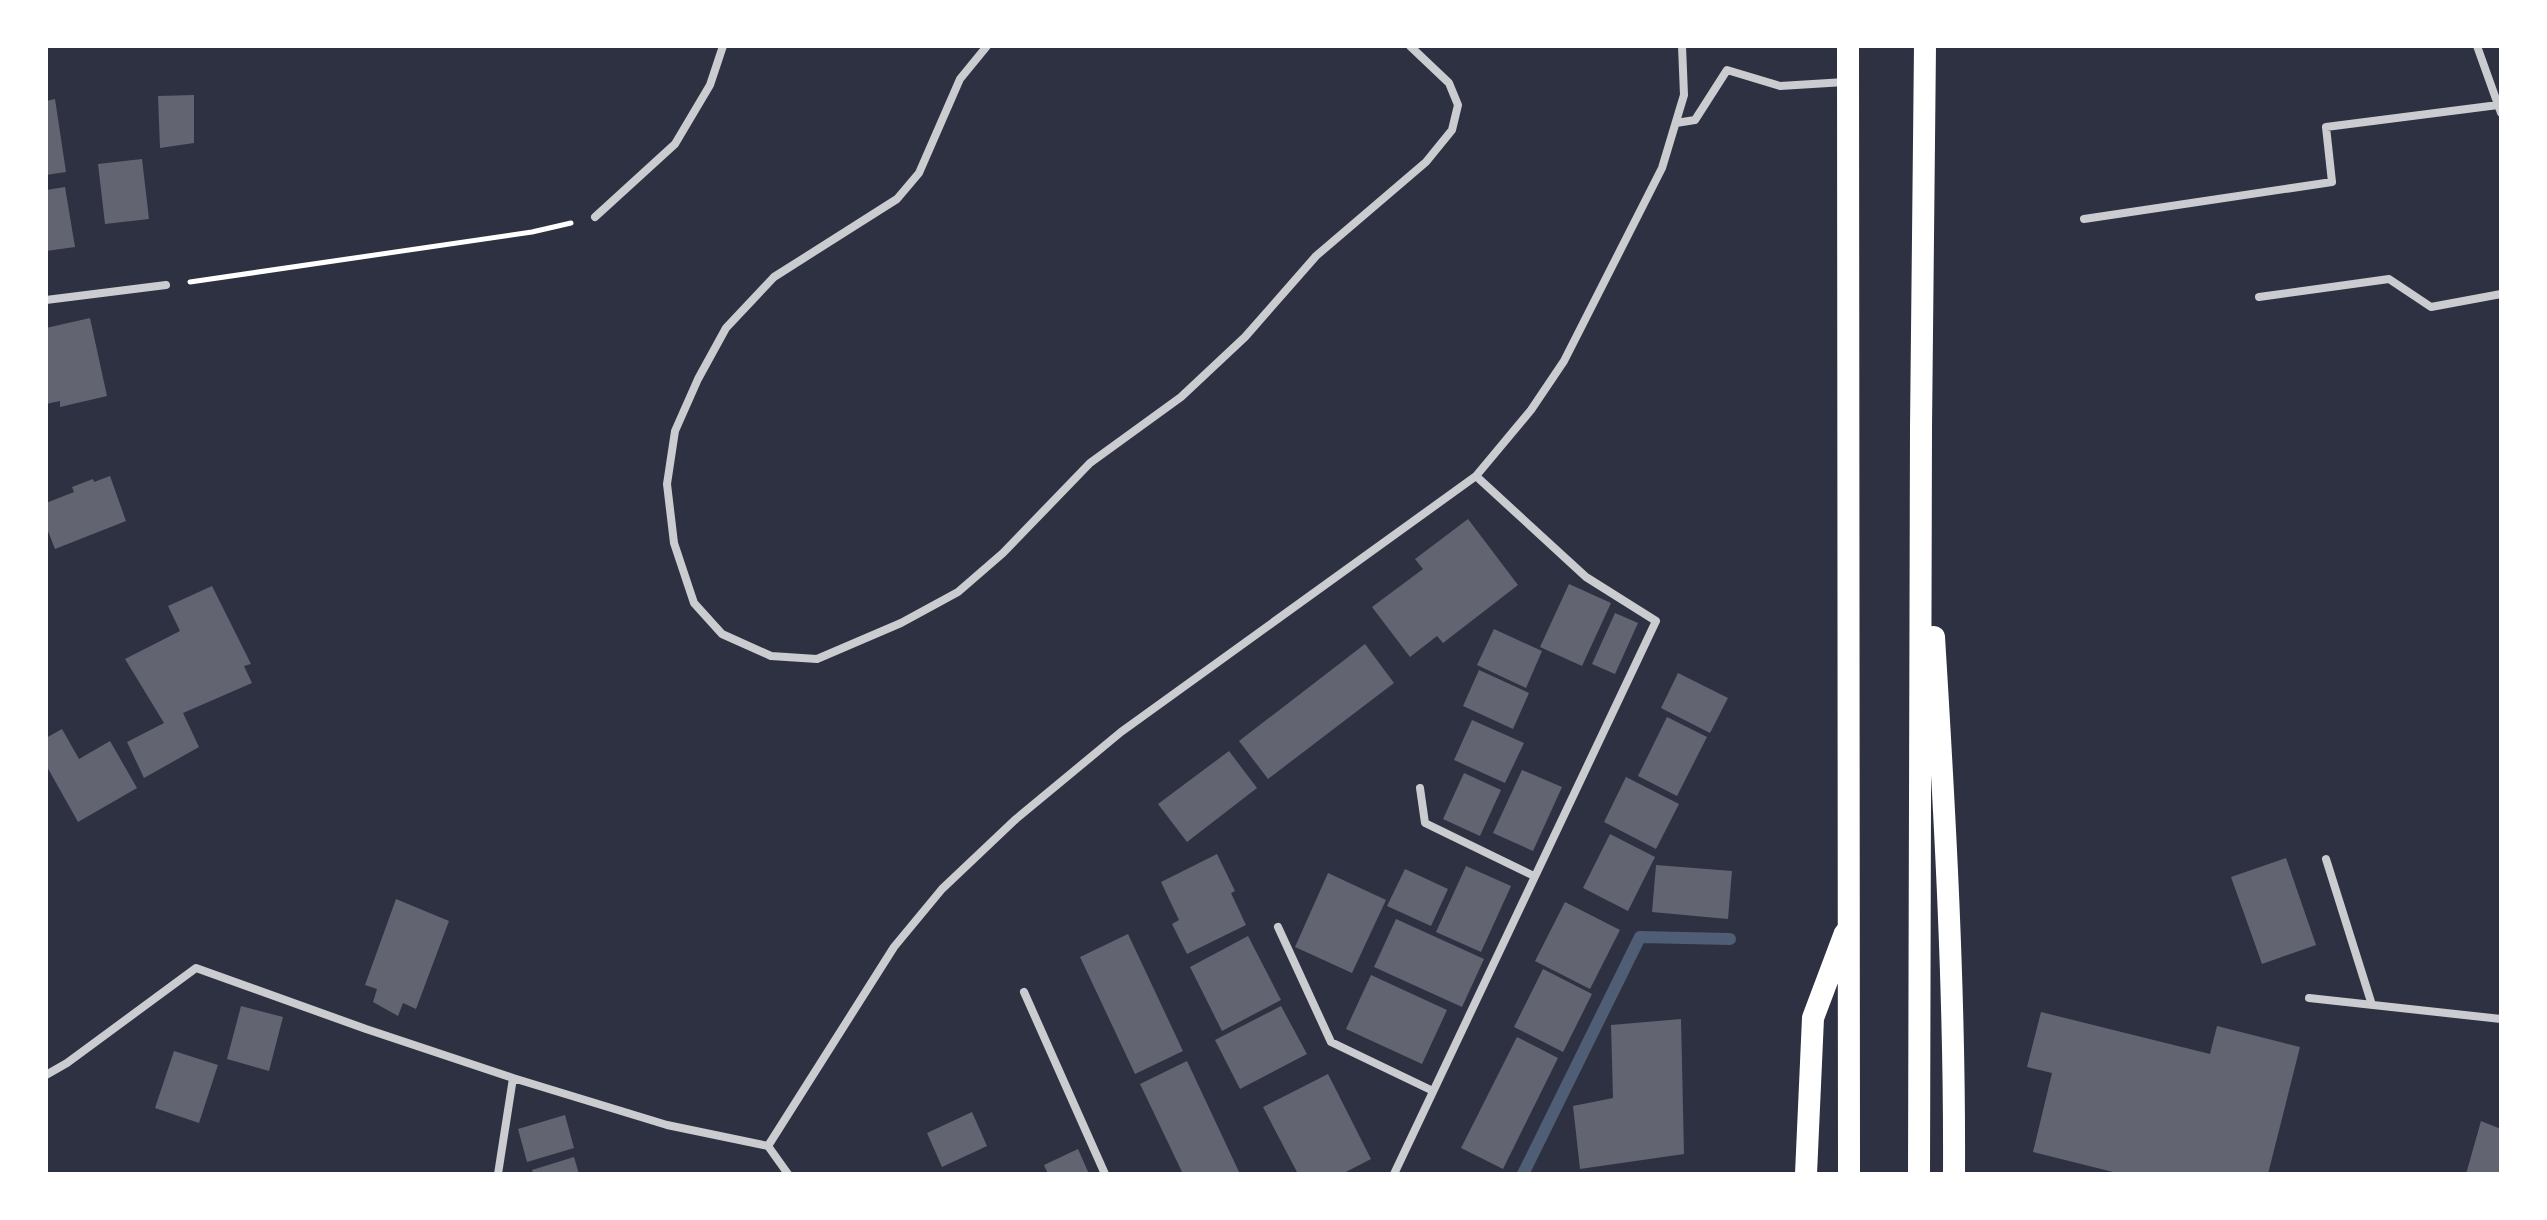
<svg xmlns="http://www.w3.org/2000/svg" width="2547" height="1220" viewBox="0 0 2547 1220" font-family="'Roboto Condensed',sans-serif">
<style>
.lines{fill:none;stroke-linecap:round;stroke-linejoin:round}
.stream{stroke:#4f5d75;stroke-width:12}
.building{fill:#626471}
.path{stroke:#fff;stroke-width:5}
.minor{stroke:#caccd0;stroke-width:8}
.trunk{stroke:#fff;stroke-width:22}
</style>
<rect width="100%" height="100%" fill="#2d3142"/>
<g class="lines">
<!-- stream -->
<path class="stream" d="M 1523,1174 L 1640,937 L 1730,939"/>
</g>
<!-- building -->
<path class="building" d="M 194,95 L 194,143 L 160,148 L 158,96 Z
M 55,99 L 66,172 L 46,175 L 46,101 Z
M 142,159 L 149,219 L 105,224 L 98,164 Z
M 65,187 L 75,247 L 46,251 L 46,190 Z
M 90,318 L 107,396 L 60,407 L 60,401 L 46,404 L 46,328 Z
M 110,476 L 126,521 L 55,549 L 46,526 L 46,520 L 48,519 L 46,503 L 74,492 L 72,487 L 93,479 L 94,482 Z
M 1468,519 L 1518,585 L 1443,643 L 1437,636 L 1410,657 L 1372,607 L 1423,569 L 1415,559 Z
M 1569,584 L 1611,603 L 1582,666 L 1540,647 Z
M 212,586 L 251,664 L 244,666 L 252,683 L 183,713 L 199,747 L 144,778 L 127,742 L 164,723 L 125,659 L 180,631 L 168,606 Z
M 1615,613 L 1638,623 L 1615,674 L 1592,664 Z
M 1494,629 L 1542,651 L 1526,688 L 1477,665 Z
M 1365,644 L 1394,683 L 1268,779 L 1239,741 Z
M 1479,670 L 1529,693 L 1513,729 L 1463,706 Z
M 1678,673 L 1728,698 L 1710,733 L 1661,708 Z
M 1667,717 L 1707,737 L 1677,796 L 1638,776 Z
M 1472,720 L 1524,743 L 1505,783 L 1454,760 Z
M 62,729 L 79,759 L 110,741 L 137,788 L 78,822 L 46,765 L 46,738 Z
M 1229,751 L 1257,788 L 1187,842 L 1158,804 Z
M 1522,770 L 1562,787 L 1533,851 L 1493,833 Z
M 1464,773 L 1501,790 L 1480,836 L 1443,819 Z
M 1626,777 L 1679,804 L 1656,849 L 1604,822 Z
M 1610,834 L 1655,857 L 1628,911 L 1583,888 Z
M 1217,854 L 1235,891 L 1231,893 L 1246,925 L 1187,954 L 1172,924 L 1179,920 L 1161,882 Z
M 2286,858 L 2316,945 L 2262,964 L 2231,877 Z
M 1656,865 L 1732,871 L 1728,919 L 1652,912 Z
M 1466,866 L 1511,886 L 1481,952 L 1436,932 Z
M 1405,869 L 1448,889 L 1431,926 L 1387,906 Z
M 1328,873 L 1386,900 L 1352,973 L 1295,947 Z
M 396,899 L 449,921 L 416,1009 L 403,1003 L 398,1016 L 373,1002 L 377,989 L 365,985 Z
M 1565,902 L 1620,930 L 1590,989 L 1535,961 Z
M 1396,919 L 1484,959 L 1462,1007 L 1374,967 Z
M 1128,934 L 1183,1051 L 1135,1074 L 1080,957 Z
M 1248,936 L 1281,1000 L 1222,1031 L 1190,967 Z
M 1543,969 L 1592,994 L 1563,1052 L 1514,1027 Z
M 1371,975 L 1447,1010 L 1422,1064 L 1346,1029 Z
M 241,1006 L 283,1017 L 269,1071 L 227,1059 Z
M 1281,1006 L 1307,1054 L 1240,1089 L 1215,1040 Z
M 2041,1012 L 2210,1054 L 2217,1026 L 2300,1047 L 2268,1174 L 2121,1174 L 2033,1152 L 2052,1073 L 2027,1067 Z
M 1681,1019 L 1684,1154 L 1580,1169 L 1573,1106 L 1613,1098 L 1611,1025 Z
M 1517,1037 L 1558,1058 L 1503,1169 L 1461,1148 Z
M 174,1051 L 218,1065 L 199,1123 L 155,1108 Z
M 1187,1061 L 1240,1174 L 1183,1174 L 1140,1084 Z
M 1328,1074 L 1371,1159 L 1342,1174 L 1298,1174 L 1263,1107 Z
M 972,1112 L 987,1146 L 942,1167 L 927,1133 Z
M 565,1115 L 574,1148 L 527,1162 L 518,1129 Z
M 2481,1121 L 2501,1129 L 2501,1174 L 2466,1174 Z
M 1078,1149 L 1089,1174 L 1048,1174 L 1044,1165 Z
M 574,1157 L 579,1174 L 533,1174 L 532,1170 Z"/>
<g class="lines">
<!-- path -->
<path class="path" d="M 190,282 L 532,232 L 571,223"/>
<!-- minor -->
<path class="minor" d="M 987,46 L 960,79 L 919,173 L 897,199 L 774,277 L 726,328 L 698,379 L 675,431 L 667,484 L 674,543 L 694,603 L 722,634 L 771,656 L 817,659 L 901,623 L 958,592 L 1003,553 L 1090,463 L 1181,397 L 1245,337 L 1316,256 L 1426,162 L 1452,130 L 1458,105 L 1449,83 L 1410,46
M 2477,46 L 2501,113
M 1676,123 L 1695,120 L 1727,70 L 1780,86 L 1845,82
M 595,217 L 675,144 L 710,85 L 723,46
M 2084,219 L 2332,182 L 2326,127 L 2498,105
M 2259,297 L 2389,279 L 2431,307 L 2501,294
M 46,300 L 166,285
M 1420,788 L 1425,823 L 1534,876
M 2326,859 L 2372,1005
M 1278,927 L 1331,1042 L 1433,1091
M 1024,992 L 1105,1174
M 2309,998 L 2501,1019
M 46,1075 L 67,1063 L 196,968 L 366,1029 L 513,1078 L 667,1125 L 768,1146 L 788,1174
M 768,1146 L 894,947 L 942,889 L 1016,819 L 1121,732 L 1476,476 L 1531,410 L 1564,361 L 1662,168 L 1684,95 L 1682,46
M 498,1174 L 513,1078
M 1394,1174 L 1656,621 L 1586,577 L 1476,476"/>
<!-- trunk -->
<path class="trunk" d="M 1848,46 L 1849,1174
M 1934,637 C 1945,816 1955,995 1954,1174
M 1806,1174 L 1813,1018 L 1845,933
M 1919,1174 L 1921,428 L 1925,46"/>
</g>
<!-- border -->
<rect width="2547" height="1220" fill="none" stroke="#ffffff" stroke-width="96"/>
</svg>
